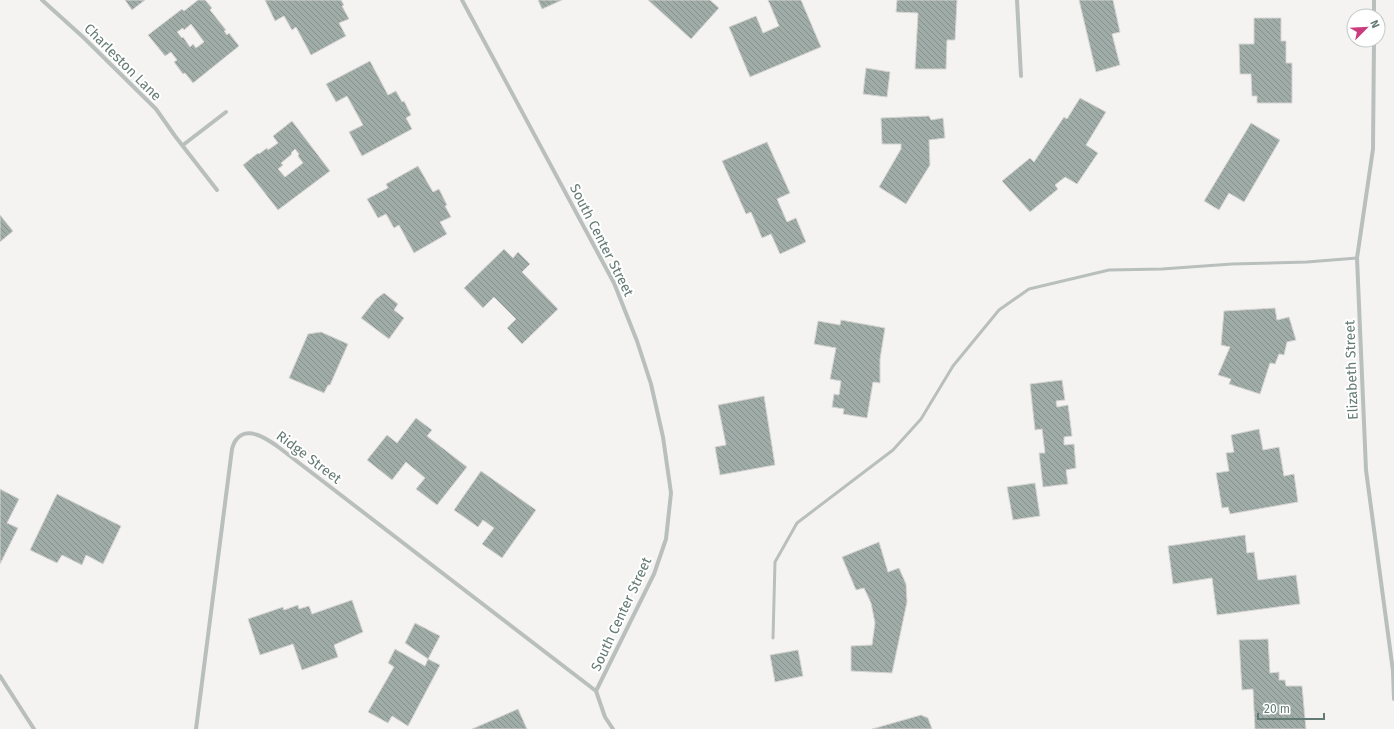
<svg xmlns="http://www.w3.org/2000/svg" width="1394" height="729" viewBox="0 0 1394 729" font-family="'Fira Sans',sans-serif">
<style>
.building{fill:url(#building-back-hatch);stroke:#d6d5d4;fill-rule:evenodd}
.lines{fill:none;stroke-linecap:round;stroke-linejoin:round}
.service{stroke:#b8bfbd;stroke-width:3}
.minor{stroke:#b8bfbd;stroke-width:4}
.labels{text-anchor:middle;stroke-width:4;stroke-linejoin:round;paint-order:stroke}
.street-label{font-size:14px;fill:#647a74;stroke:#fff}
</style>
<defs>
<pattern id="building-back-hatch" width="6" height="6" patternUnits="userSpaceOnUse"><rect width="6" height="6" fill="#a0aca8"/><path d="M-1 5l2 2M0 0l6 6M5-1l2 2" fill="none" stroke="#86918d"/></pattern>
</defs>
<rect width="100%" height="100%" fill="#f5f3f2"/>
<!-- building -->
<path class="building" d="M 125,0 L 145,0 L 132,10 Z
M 198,0 L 205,0 L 212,8 L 210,10 L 226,30 L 224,31 L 227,35 L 229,33 L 239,46 L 193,83 L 185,73 L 183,74 L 174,62 L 177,60 L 171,52 L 165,56 L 148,35 L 182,9 L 184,11 ZM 191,24 L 204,42 L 196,48 L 193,44 L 190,47 L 183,37 L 182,38 L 177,32 L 183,28 L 184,30 Z
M 265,0 L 341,0 L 344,5 L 342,6 L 349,19 L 339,23 L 346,36 L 311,55 L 296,27 L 292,30 L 284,16 L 275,21 Z
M 538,0 L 562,0 L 542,9 Z
M 648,0 L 710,0 L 719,8 L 691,39 Z
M 768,0 L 801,0 L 821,47 L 750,77 L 729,27 L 756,16 L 763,33 L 779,26 Z
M 897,0 L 957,0 L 955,40 L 947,40 L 946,69 L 915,69 L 918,13 L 896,12 Z
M 1079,0 L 1113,0 L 1120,32 L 1112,34 L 1120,65 L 1096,72 Z
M 1254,18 L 1281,18 L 1281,41 L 1286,41 L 1286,63 L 1292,63 L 1292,103 L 1257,103 L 1257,96 L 1252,96 L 1251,74 L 1240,74 L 1239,44 L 1254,44 Z
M 370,61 L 388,95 L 396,91 L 402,102 L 404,101 L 411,115 L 406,118 L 412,129 L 362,156 L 349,132 L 363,125 L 347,96 L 336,102 L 326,84 Z
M 866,68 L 890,72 L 887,97 L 863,94 Z
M 1080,98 L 1106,112 L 1086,145 L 1098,153 L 1077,184 L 1065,177 L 1055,185 L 1058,189 L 1030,212 L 1002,181 L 1030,158 L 1034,162 L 1064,117 L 1067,119 Z
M 929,116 L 931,120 L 943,118 L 945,138 L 929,140 L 930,165 L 906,204 L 879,187 L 901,149 L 901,144 L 882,144 L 881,118 Z
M 292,121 L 330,171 L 278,210 L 243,165 L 258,153 L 259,154 L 267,148 L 268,150 L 278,143 L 273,136 ZM 295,149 L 299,154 L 298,156 L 303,163 L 285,177 L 278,169 L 283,165 L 281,163 L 292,154 L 291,153 Z
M 1251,123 L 1280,140 L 1244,202 L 1229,193 L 1219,210 L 1204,201 Z
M 767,142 L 790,193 L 777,199 L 787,222 L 796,218 L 806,242 L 780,254 L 771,234 L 762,238 L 751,212 L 746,214 L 722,161 Z
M 418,166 L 433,192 L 439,189 L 447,205 L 445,206 L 451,217 L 440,222 L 447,234 L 414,253 L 399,225 L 394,228 L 386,214 L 378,218 L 367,199 L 388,188 L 386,184 Z
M 0,215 L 13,231 L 0,242 Z
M 504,249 L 513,258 L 518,252 L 530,264 L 522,272 L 558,309 L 522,344 L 507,328 L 516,319 L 494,297 L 483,308 L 464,288 Z
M 384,293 L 398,304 L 394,310 L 404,318 L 389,339 L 361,318 L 376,299 Z
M 1275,308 L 1277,320 L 1289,317 L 1296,340 L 1287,342 L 1284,355 L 1279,354 L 1275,364 L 1270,363 L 1260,394 L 1229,384 L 1231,379 L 1218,375 L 1230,347 L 1221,345 L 1224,311 Z
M 841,320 L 885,328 L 880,359 L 880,383 L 873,382 L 867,418 L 843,414 L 844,409 L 832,407 L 834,394 L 839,395 L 841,381 L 830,379 L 836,348 L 814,344 L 818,321 L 840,325 Z
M 321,332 L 348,344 L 330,385 L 328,385 L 324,393 L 289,378 L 308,334 Z
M 1062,380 L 1065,400 L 1056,401 L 1057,407 L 1068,405 L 1072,436 L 1064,437 L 1064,445 L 1074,444 L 1076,468 L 1066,470 L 1068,484 L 1043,487 L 1039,453 L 1045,453 L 1042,429 L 1035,430 L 1030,384 Z
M 764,396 L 775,465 L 720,475 L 715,447 L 726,445 L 718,405 Z
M 416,418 L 432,430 L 427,436 L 467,467 L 437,505 L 416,489 L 425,478 L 406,462 L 392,480 L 367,460 L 387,435 L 397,443 Z
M 1259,429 L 1263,450 L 1279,447 L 1284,476 L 1294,474 L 1298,502 L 1230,514 L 1228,507 L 1222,508 L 1216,473 L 1229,471 L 1226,453 L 1234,452 L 1231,435 Z
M 481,471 L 536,510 L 502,558 L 482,544 L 494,528 L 483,520 L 478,527 L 454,510 Z
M 1035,483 L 1040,516 L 1013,520 L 1007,487 Z
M 0,489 L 19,499 L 7,523 L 18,528 L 0,564 Z
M 57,494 L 121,526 L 103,564 L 86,555 L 82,565 L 62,555 L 57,563 L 30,550 Z
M 1245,535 L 1247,553 L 1254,552 L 1258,580 L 1296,575 L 1300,604 L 1217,615 L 1212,578 L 1173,584 L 1168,546 Z
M 879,542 L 888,572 L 899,568 L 906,584 L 907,602 L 892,673 L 851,671 L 851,646 L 872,645 L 875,623 L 871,603 L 864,588 L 856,590 L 842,557 Z
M 352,600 L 363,632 L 334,645 L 338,657 L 302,670 L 293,644 L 260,655 L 248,619 L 283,607 L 284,610 L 298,605 L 299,609 L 309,606 L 312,614 Z
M 415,623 L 440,636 L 428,659 L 405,643 Z
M 1268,639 L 1270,673 L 1279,672 L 1279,680 L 1285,680 L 1286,686 L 1302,686 L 1306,729 L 1255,729 L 1253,689 L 1242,690 L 1239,640 Z
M 395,649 L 425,666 L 428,659 L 440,665 L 408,726 L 392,716 L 388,723 L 368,712 L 394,667 L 388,663 Z
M 798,650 L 803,676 L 775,682 L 770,655 Z
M 518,709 L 527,729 L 472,729 Z
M 921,715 L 928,718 L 932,729 L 872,729 Z"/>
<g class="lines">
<!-- service -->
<path class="service" d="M 773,638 L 775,562 L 797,523 L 893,450 L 921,419 L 953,366 L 999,310 L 1029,289 L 1109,270 L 1162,269 L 1232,264 L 1307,262 L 1357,258"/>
<!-- minor -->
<path class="minor" d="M 42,0 L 83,37 L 156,109 L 175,136 L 217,190
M 462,0 L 614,283 L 637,341 L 651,384 L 663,437 L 671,493 L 666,539 L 654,574 L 596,691 L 605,717 L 613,729
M 1017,0 L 1021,76
M 1374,16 L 1374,0
M 1374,40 L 1373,149 L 1357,258 L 1366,470 L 1393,671 L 1394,699
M 183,145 L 226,112
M 0,676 L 34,729
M 196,729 L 232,449 C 233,446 234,442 236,440 C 247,425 267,439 277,446 L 596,691"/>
</g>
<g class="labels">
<!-- street labels -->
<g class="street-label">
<text transform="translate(123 62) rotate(45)" y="5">Charleston Lane</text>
<text transform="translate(602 240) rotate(63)" y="5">South Center Street</text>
<text transform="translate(1351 370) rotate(-92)" y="5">Elizabeth Street</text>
<text transform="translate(309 457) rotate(37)" y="5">Ridge Street</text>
<text transform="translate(621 614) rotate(-65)" y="5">South Center Street</text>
</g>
</g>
<!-- north arrow -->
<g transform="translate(1366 28) rotate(66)"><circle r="19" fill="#ffffff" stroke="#c1cac7"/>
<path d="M0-3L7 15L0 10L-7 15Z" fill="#cb3c7d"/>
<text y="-6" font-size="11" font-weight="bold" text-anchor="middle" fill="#647a74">N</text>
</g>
<!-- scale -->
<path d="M1258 713v6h66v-6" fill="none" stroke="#647a74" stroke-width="2"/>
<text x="1264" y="713" font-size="12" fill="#647a74" stroke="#ffffff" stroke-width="3" paint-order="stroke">20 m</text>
</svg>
